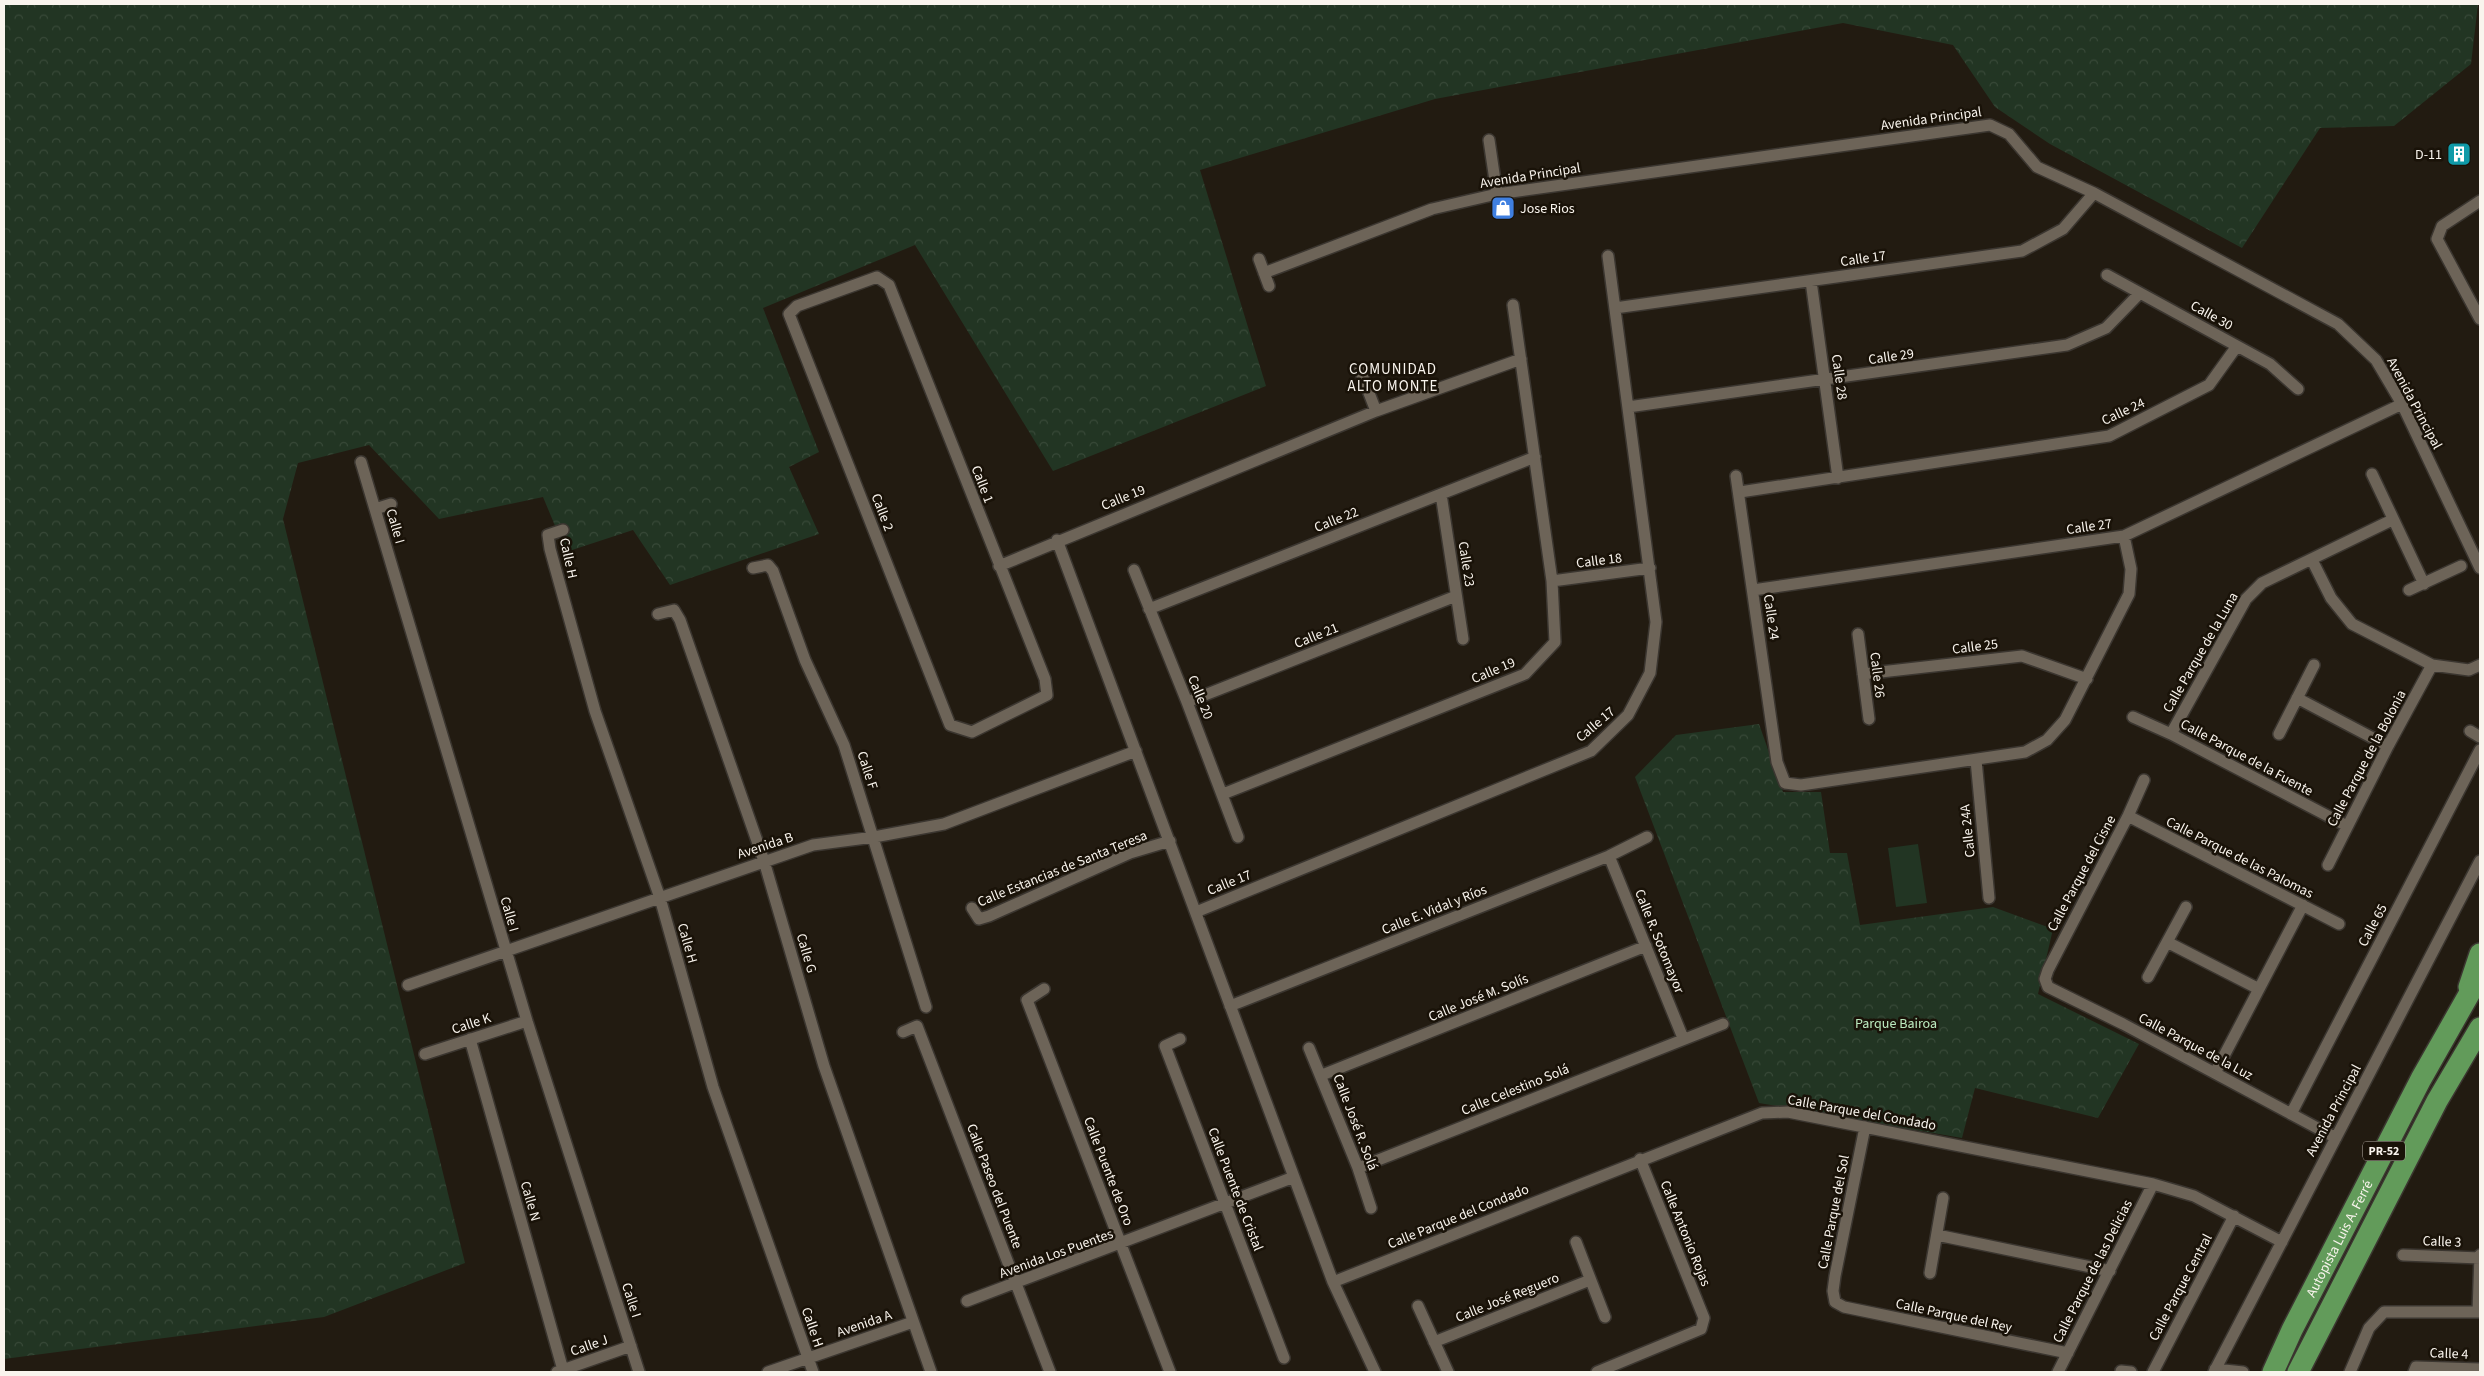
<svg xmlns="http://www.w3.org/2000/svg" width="2484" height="1376" viewBox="0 0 2484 1376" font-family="'Source Sans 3',sans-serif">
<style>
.green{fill:#223523}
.forest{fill:url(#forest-crowns)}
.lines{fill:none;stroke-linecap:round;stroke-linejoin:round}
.street-casing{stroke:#3b3630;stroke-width:14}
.highway-casing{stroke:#3b3630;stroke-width:24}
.street{stroke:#6d6458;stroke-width:11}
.highway{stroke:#629b5a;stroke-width:21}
.labels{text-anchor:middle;stroke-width:5;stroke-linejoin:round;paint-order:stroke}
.shield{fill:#191208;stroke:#b6b0a8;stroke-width:1}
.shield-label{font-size:12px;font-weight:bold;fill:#f9f4ed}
.street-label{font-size:14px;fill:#f9f4ed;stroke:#191208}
.poi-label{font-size:14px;fill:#f9f4ed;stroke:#191208;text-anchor:end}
.park-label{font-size:14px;fill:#bbe9be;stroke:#191208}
.neighbourhood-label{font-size:15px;letter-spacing:1px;fill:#f9f4ed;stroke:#191208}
</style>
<defs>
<pattern id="forest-crowns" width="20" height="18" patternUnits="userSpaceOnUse" patternTransform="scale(1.25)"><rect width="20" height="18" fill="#223523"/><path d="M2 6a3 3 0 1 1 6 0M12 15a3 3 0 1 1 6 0" fill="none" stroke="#384938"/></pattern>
</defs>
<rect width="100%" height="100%" fill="#221b11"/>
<!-- green -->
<path class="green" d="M 1918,844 L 1927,903 L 1896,907 L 1888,848 Z"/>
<!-- forest -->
<path class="forest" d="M 4,4 L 2478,4 L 2471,64 L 2394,126 L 2320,128 L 2242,248 L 2050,144 L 1995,107 L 1953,45 L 1843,23 L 1435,99 L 1200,170 L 1266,386 L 1053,471 L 915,245 L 763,308 L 819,452 L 789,467 L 819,534 L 670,585 L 633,530 L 566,552 L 543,497 L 439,519 L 369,445 L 298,463 L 283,519 L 465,1263 L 324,1317 L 4,1359 Z
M 1759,724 L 1783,792 L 1821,792 L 1830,853 L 1847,853 L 1860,925 L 1993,907 L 2053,929 L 2038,994 L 2139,1044 L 2098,1118 L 1975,1088 L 1962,1138 L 1759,1103 L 1635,777 L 1676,735 Z"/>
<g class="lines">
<!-- street casing -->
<g class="street-casing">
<path id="street" d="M 1489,140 L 1497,194
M 2480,201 L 2442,226 L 2437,239 L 2480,319
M 1259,259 L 1269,286
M 1264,273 L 1432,209 L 1497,194 L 1990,125 L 2009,134 L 2037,167 L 2094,193 L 2338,324 L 2376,360 L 2402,404 L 2480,568
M 2107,275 L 2270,364 L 2298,389
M 877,277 L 889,285 L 1045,679 L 1047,695 L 972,732 L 950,725 L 789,314 L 797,306 Z
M 1811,281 L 1838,478
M 1615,308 L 2022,251 L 2063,229 L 2094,193
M 1360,370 L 1376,411
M 1628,407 L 2067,345 L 2106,328 L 2140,293
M 361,462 L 527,1021 L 639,1372
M 2372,474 L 2424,584
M 1736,476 L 1777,762 L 1785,783 L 1801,785 L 2025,752 L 2047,740 L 2065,720 L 2129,594 L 2131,569 L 2124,536
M 1740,492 L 2109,436 L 2209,385 L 2237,346
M 1441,494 L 1463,639
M 375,509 L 391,504
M 563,530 L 548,535 L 550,549 L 595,711 L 660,898 L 713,1087 L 813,1372
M 1057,540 L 1333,1282 L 1375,1372
M 2312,560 L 2331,598 L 2352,624 L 2432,665 L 2469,670 L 2480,665
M 999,566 L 1376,411 L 1521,359
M 753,568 L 768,565 L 773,571 L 805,660 L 844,745 L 926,1007
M 1134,570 L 1187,702 L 1238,837
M 1552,581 L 1650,568
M 1753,590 L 2124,536 L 2402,404
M 2409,590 L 2461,566
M 1149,609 L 1535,457
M 658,614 L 674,610 L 680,620 L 764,861 L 824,1066 L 931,1372
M 1858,634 L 1869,719
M 1863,674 L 2022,656 L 2087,679
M 2297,698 L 2388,746
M 1187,702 L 1456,596
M 2133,717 L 2171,734 L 2347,826
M 2470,731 L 2480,737
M 2171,734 L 2246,599 L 2262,583 L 2392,520
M 2279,734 L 2314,665
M 1976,760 L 1989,898
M 2144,780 L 2128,816 L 2048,970 L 2045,979 L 2048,987 L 2123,1024 L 2336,1138
M 1223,794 L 1525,674 L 1555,642 L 1552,581 L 1513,305
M 2128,816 L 2339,924
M 1609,856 L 1683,1038
M 2328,865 L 2388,746 L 2432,665
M 972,908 L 979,919 L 989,916 L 1130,853 L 1170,841
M 1196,912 L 1591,751 L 1628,715 L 1650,673 L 1656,622 L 1608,256
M 2167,942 L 2259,989
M 2148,977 L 2186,907
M 408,985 L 813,845 L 874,837 L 944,824 L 1136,751
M 1044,989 L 1027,1000 L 1170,1372
M 1230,1006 L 1609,856 L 1647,837
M 903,1032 L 917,1026 L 1050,1372
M 470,1039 L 563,1370
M 1180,1039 L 1165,1046 L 1284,1358
M 1309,1048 L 1358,1168 L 1371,1208
M 425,1054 L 527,1021
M 2215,1073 L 2303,905
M 1322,1075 L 1646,946
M 2291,1114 L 2480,750
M 1865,1127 L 1835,1276 L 1833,1291 L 1835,1302 L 1844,1307 L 2068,1353
M 1358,1168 L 1723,1024
M 1937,1235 L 2110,1271
M 1576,1242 L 1605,1317
M 2403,1255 L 2480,1258
M 1930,1273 L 1943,1198
M 1333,1282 L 1762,1113 L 1788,1112 L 2153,1184 L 2194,1196 L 2282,1242
M 967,1301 L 1294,1177
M 1418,1306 L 1448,1372
M 2478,1312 L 2480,1255
M 1434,1342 L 1590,1280
M 2215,1369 L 2243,1372
M 2121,1371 L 2131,1372
M 557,1372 L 631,1346
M 768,1372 L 913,1322
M 1597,1372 L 1701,1329 L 1704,1318 L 1640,1159
M 2058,1372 L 2153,1184
M 2153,1372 L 2234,1216
M 2214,1372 L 2480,861
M 2350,1372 L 2369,1328 L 2384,1312 L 2480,1312
M 2414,1372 L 2416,1367 L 2480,1369"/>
</g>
<!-- highway casing -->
<g class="highway-casing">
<g id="highway">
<path d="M 2469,987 L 2480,954"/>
<path id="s1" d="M 2273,1372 L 2292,1330 L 2421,1079 L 2480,975"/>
<path d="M 2298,1372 L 2437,1101 L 2480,1028"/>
</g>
</g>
<!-- street -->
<use href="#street" class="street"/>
<!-- highway -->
<use href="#highway" class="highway"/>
</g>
<!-- icons -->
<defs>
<g id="building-square" transform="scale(1.25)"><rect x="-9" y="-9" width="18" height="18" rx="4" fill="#0f9aa8" stroke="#191208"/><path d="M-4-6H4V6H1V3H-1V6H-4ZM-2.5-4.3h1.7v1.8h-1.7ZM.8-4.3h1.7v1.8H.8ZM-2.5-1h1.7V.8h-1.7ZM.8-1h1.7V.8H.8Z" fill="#fff"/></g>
<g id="shop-square" transform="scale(1.25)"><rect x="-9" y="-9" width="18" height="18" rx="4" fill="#3f7fe0" stroke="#191208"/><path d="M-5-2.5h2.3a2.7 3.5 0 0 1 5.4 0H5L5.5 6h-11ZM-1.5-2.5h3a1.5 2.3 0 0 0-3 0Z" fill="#fff"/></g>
</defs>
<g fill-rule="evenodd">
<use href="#building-square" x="2459" y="154"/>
<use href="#shop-square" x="1503" y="208"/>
</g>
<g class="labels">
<!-- shield labels -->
<rect class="shield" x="2363" y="1141.5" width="42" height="19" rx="4"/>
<g class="shield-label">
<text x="2384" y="1155">PR-52</text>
</g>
<!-- street labels -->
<g class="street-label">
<text transform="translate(1931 118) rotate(-8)" y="5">Avenida Principal</text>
<text transform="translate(1530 175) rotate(-9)" y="5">Avenida Principal</text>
<text transform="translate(1863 258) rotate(-8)" y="5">Calle 17</text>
<text transform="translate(2212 315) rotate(29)" y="5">Calle 30</text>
<text transform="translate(1891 356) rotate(-8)" y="5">Calle 29</text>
<text transform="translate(1840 377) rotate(82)" y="5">Calle 28</text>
<text transform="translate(2415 403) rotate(62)" y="5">Avenida Principal</text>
<text transform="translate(2123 411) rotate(-25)" y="5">Calle 24</text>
<text transform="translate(983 484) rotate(69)" y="5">Calle 1</text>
<text transform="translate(1123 497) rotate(-22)" y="5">Calle 19</text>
<text transform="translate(883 512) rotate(69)" y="5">Calle 2</text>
<text transform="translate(1336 519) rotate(-22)" y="5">Calle 22</text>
<text transform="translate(396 526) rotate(74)" y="5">Calle I</text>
<text transform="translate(2089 526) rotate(-8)" y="5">Calle 27</text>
<text transform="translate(569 558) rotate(78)" y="5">Calle H</text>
<text transform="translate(1599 560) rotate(-7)" y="5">Calle 18</text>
<text transform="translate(1467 564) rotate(81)" y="5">Calle 23</text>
<text transform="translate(1772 617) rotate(82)" y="5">Calle 24</text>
<text transform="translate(1316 635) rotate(-22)" y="5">Calle 21</text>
<text transform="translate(1975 646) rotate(-7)" y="5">Calle 25</text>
<text transform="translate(2200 652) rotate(-60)" y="5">Calle Parque de la Luna</text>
<text transform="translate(1493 670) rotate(-23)" y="5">Calle 19</text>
<text transform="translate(1878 675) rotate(83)" y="5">Calle 26</text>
<text transform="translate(1201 697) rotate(68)" y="5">Calle 20</text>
<text transform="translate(1595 724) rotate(-40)" y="5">Calle 17</text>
<text transform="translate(2247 757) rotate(28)" y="5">Calle Parque de la Fuente</text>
<text transform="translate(2366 758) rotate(-62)" y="5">Calle Parque de la Bolonia</text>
<text transform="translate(868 770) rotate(72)" y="5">Calle F</text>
<text transform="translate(1967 831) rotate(-96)" y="5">Calle 24A</text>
<text transform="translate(765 845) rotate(-18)" y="5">Avenida B</text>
<text transform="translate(2240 857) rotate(27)" y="5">Calle Parque de las Palomas</text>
<text transform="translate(1062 868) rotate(-22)" y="5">Calle Estancias de Santa Teresa</text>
<text transform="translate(2081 873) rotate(-62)" y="5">Calle Parque del Cisne</text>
<text transform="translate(1229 882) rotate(-22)" y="5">Calle 17</text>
<text transform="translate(1434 909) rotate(-22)" y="5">Calle E. Vidal y Ríos</text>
<text transform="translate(510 914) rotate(74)" y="5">Calle I</text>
<text transform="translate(2372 925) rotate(-62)" y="5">Calle 65</text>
<text transform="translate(1660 941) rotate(68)" y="5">Calle R. Sotomayor</text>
<text transform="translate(688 943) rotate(74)" y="5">Calle H</text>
<text transform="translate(807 953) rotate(74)" y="5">Calle G</text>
<text transform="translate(1478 997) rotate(-22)" y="5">Calle José M. Solís</text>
<text transform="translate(471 1023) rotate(-18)" y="5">Calle K</text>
<text transform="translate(2196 1046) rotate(28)" y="5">Calle Parque de la Luz</text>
<text transform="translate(1515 1089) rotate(-22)" y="5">Calle Celestino Solá</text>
<text transform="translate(2333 1110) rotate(-62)" y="5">Avenida Principal</text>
<text transform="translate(1862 1112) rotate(10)" y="5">Calle Parque del Condado</text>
<text transform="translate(1356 1122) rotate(69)" y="5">Calle José R. Solá</text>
<text transform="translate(1109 1171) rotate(69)" y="5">Calle Puente de Oro</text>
<text transform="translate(995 1186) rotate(69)" y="5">Calle Paseo del Puente</text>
<text transform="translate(1236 1189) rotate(69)" y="5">Calle Puente de Cristal</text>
<text transform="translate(531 1201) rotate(74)" y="5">Calle N</text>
<text transform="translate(1833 1212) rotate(-79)" y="5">Calle Parque del Sol</text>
<text transform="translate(1458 1216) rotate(-22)" y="5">Calle Parque del Condado</text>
<text transform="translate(1686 1233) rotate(68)" y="5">Calle Antonio Rojas</text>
<text dy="5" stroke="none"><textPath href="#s1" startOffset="149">Autopista Luis A. Ferré</textPath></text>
<text transform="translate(2442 1241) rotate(2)" y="5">Calle 3</text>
<text transform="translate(1056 1253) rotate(-20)" y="5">Avenida Los Puentes</text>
<text transform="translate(2092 1271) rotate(-63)" y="5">Calle Parque de las Delicias</text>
<text transform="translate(2180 1287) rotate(-62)" y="5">Calle Parque Central</text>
<text transform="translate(1507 1297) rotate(-22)" y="5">Calle José Reguero</text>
<text transform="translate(632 1300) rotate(72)" y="5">Calle I</text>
<text transform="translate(1954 1315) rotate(12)" y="5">Calle Parque del Rey</text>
<text transform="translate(864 1323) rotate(-19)" y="5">Avenida A</text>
<text transform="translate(813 1327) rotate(71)" y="5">Calle H</text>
<text transform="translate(589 1345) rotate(-19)" y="5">Calle J</text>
<text transform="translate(2449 1353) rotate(2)" y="5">Calle 4</text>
</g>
<!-- poi labels -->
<g class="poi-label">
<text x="2442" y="159">D-11</text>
<text x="1520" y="213" text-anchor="start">Jose Rios</text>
</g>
<!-- park labels -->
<g class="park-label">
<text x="1896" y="1028">Parque Bairoa</text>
</g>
<!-- neighbourhood labels -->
<g class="neighbourhood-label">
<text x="1393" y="374">COMUNIDAD<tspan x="1393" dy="17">ALTO MONTE</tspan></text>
</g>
</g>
<!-- border -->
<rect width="2484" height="1376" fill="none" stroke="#f9f4ed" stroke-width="10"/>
</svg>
